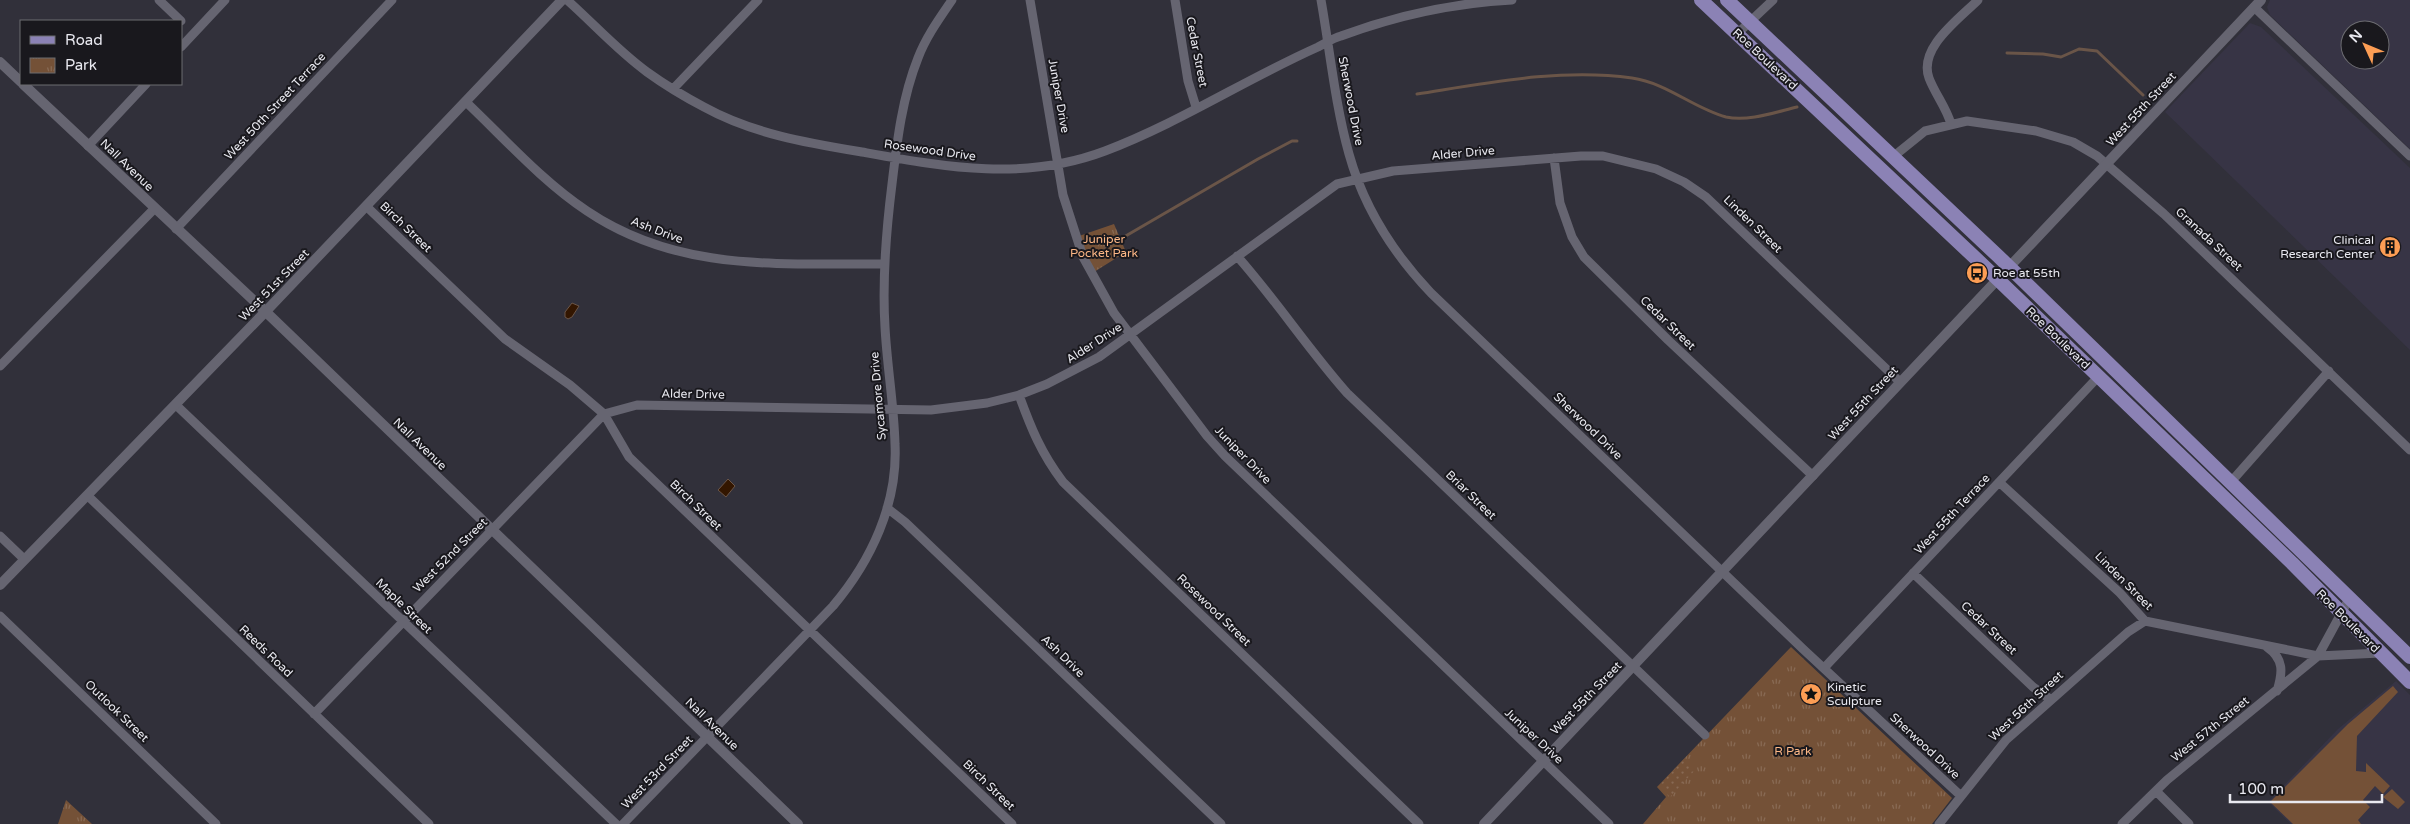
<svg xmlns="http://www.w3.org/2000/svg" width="2410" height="824" viewBox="0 0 2410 824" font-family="'Varela Round',sans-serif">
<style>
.built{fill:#373445;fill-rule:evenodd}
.grass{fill:#745137}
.park{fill:url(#park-tufts)}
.garden{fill:url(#garden-dots)}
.water{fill:#331600;stroke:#6a5548}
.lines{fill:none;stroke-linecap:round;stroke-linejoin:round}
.stream{stroke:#6a5548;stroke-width:3}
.minor{stroke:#666571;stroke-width:9}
.tertiary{stroke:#666571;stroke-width:10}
.primary{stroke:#8b82b5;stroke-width:14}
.labels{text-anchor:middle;stroke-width:4;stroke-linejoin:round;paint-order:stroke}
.street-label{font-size:12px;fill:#e9e9f0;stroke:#19181d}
.park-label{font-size:12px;fill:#fcb786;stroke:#19181d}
.poi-label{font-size:12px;fill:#e9e9f0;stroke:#19181d;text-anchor:start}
</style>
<defs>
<pattern id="park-tufts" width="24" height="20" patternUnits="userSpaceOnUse" patternTransform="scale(1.25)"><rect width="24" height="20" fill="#745137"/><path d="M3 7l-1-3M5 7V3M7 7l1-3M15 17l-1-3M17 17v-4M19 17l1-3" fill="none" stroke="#886a54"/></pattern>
<pattern id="garden-dots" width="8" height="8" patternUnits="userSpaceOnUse" patternTransform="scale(1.25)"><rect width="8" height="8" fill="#745137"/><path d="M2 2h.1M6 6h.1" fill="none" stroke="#886a54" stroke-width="1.8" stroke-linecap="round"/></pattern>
</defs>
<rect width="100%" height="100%" fill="#31303a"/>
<!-- built -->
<path class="built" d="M 2270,0 L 2410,0 L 2410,149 L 2270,15 L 2267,7 ZM 2350,30 L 2380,30 L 2380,60 L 2350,60 Z
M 2250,23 L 2261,27 L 2410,168 L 2410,350 L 2165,112 Z
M 2396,681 L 2410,695 L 2410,824 L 2291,824 L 2268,802 L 2338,729 Z"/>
<!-- grass -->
<path class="grass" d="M 2393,686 L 2398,692 L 2357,736 L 2356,771 L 2366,772 L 2366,763 L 2390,786 L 2383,794 L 2375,786 L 2363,800 L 2370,807 L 2358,820 L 2361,824 L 2293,824 L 2270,802 L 2348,724 Z
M 2392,789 L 2405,802 L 2398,809 L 2383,797 Z"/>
<!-- park -->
<path class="park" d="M 1114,224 L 1126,252 L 1094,272 L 1079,236 Z
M 1791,647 L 1952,798 L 1932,824 L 1643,824 L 1666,797 L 1657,787 Z
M 66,800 L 92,824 L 58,824 Z"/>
<!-- garden -->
<path class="garden" d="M 1684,759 L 1696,769 L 1670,797 L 1659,786 Z"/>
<!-- water -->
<path class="water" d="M 572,303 L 579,306 L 572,317 L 568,319 L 565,317 L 565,312 Z
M 728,479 L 735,486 L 726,497 L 718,490 Z"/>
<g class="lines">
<!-- stream -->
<path class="stream" d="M 2007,53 L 2043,54 L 2061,57 L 2079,49 L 2097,51 L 2143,95
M 1417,94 C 1487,83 1561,68 1632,78 C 1667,83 1693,108 1726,117 C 1748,122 1776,112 1797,107
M 1105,248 L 1258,159 L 1292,141 L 1297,141"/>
<!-- minor -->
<path class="minor" d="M 159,0 L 181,21
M 567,0 C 594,24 618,51 647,72 C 665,85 685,97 704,107 C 753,134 808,143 862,152 C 945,167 1023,182 1105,151 C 1179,123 1246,79 1318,47 C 1326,43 1333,38 1341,36 C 1395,16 1455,3 1512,0
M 1030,0 L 1063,195 L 1083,257 L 1114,313 L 1207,436 L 1225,456 L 1609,824
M 1175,0 L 1188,81 L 1196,107
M 1321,0 C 1330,51 1335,104 1349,154 C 1364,208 1393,253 1431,293 L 1803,649 L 1961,796
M 2254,7 L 2410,156
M 1738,33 L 1773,0
M 181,47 L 225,0
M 673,89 L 758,0
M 466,102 C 505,139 542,181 587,211 C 679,273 780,263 885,264
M 1951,124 C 1946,107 1935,94 1929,78 C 1918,48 1959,19 1978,0
M 88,146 L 146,84
M 1894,156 L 1925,131 L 1967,121 L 2036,131 L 2073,142 L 2097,156 L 2164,214 L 2410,450
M 1554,158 L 1560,203 L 1572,237 L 1584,257 L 1668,340 L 1813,476
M 366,206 L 505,339 L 570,385 L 604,414 L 629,457 L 1012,824
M 176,229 L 392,0
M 1237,256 C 1276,300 1308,349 1347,393 L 1705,735
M 0,366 L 154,209
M 1019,395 C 1031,428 1041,453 1063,482 L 1419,824
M 176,405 L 616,824
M 1999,482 L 2120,593 L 2145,621 L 2318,656 L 2380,653
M 2230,483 L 2329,371
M 88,496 L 429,824
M 887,508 L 905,522 L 1221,824
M 0,536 L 24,559
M 1913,573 L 2033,687 L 2050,699
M 0,616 L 216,824
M 2267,647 C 2284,659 2283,672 2277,691
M 1824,668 L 2098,377
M 314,714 L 604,414 L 637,405 L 931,410 L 987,403 L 1019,395 L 1047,384 L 1099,357 L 1337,184 L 1393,171 L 1581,156 L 1603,156 L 1656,169 L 1684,182 L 1706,197 L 1900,382
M 2156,791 L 2189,824
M 623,824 L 833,606 C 871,561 898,504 895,444 C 894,405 887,366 885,327 C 882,279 886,232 892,184 C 897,142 902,98 918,58 C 926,37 939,19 952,0
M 1939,824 L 2006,740 L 2128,632 L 2145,621
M 2122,824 L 2167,780 L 2318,656 L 2349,599"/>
<!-- tertiary -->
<path class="tertiary" d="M 0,62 L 21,82
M 23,84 L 266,312 L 798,824
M 0,585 L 270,307 L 562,0
M 1484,824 L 2261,0"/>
<!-- primary -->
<path class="primary" d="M 1701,0 L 1987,269 L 2292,563 L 2410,682
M 1727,0 L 1998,256 L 2410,657"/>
</g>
<!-- icons -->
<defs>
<g id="building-disc" transform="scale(1.125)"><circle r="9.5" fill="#fc9d54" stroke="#19181d"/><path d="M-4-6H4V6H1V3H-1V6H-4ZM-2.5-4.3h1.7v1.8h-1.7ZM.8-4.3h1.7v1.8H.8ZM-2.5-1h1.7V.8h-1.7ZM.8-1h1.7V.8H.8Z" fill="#111"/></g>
<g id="bus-disc" transform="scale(1.125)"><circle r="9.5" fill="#fc9d54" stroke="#19181d"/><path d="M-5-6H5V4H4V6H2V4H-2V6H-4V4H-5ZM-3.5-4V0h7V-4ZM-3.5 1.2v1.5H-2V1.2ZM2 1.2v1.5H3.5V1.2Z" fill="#111"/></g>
<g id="sight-disc" transform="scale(1.125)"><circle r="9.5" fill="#fc9d54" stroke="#19181d"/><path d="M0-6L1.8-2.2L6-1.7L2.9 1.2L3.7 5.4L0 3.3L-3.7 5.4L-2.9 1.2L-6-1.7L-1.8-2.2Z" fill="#111"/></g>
</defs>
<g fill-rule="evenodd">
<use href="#building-disc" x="2390" y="247"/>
<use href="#bus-disc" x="1977" y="273"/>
<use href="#sight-disc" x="1811" y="694"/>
</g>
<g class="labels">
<!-- street labels -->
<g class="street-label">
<text transform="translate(1197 52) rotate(79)" y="4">Cedar Street</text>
<text transform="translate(1765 59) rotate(43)" y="4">Roe Boulevard</text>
<text transform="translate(1059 96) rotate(80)" y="4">Juniper Drive</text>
<text transform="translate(1351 101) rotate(79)" y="4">Sherwood Drive</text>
<text transform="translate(275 106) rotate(-47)" y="4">West 50th Street Terrace</text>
<text transform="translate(2141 109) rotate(-47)" y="4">West 55th Street</text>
<text transform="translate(930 150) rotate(8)" y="4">Rosewood Drive</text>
<text transform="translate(1463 153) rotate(-5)" y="4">Alder Drive</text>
<text transform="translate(127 165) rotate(44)" y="4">Nall Avenue</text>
<text transform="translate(1753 224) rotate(44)" y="4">Linden Street</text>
<text transform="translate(406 227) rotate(44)" y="4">Birch Street</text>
<text transform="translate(657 230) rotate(21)" y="4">Ash Drive</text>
<text transform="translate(2209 239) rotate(43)" y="4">Granada Street</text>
<text transform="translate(274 285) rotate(-46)" y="4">West 51st Street</text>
<text transform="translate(1668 323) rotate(44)" y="4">Cedar Street</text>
<text transform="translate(2058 338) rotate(44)" y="4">Roe Boulevard</text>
<text transform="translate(1094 343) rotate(-33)" y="4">Alder Drive</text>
<text transform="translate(693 394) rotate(1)" y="4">Alder Drive</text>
<text transform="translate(878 396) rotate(-95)" y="4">Sycamore Drive</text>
<text transform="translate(1863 403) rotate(-47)" y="4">West 55th Street</text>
<text transform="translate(1588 426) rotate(44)" y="4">Sherwood Drive</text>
<text transform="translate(420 444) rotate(44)" y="4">Nall Avenue</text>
<text transform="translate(1243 455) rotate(46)" y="4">Juniper Drive</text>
<text transform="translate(1471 495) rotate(44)" y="4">Briar Street</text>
<text transform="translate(696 505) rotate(44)" y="4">Birch Street</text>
<text transform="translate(1952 514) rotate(-47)" y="4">West 55th Terrace</text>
<text transform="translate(450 555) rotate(-45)" y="4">West 52nd Street</text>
<text transform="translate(2124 581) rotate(45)" y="4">Linden Street</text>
<text transform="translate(404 606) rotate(44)" y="4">Maple Street</text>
<text transform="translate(1214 610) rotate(44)" y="4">Rosewood Street</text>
<text transform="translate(2348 621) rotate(45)" y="4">Roe Boulevard</text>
<text transform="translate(1989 628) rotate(43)" y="4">Cedar Street</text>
<text transform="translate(266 651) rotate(44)" y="4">Reeds Road</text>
<text transform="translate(1063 656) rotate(44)" y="4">Ash Drive</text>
<text transform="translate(1586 698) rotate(-46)" y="4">West 55th Street</text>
<text transform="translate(2026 706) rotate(-43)" y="4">West 56th Street</text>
<text transform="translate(117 711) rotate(44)" y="4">Outlook Street</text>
<text transform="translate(712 724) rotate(44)" y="4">Nall Avenue</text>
<text transform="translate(2210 729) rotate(-39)" y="4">West 57th Street</text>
<text transform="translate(1534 736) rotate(43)" y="4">Juniper Drive</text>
<text transform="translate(1925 746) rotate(43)" y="4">Sherwood Drive</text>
<text transform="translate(657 772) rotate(-46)" y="4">West 53rd Street</text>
<text transform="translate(989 785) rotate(44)" y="4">Birch Street</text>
</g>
<!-- park labels -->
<g class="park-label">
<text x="1104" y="243">Juniper<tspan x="1104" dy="14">Pocket Park</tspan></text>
<text x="1793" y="755">R Park</text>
</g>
<!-- poi labels -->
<g class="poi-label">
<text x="2374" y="244" text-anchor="end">Clinical<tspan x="2374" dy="14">Research Center</tspan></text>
<text x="1993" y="277">Roe at 55th</text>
<text x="1827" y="691">Kinetic<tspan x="1827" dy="14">Sculpture</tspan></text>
</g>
</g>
<!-- legend -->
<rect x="20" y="20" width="162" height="65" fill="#19181d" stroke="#6c6c71"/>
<rect x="30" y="36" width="25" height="8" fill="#8b82b5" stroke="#6c6c71"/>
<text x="65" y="45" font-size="15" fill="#e9e9f0">Road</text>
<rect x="30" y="58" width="25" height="15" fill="url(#park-tufts)" stroke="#6c6c71"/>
<text x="65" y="70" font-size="15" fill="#e9e9f0">Park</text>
<!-- north arrow -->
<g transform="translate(2365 45) rotate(314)"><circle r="24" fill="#19181d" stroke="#6c6c71"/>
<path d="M0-4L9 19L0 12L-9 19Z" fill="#fc9d54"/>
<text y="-8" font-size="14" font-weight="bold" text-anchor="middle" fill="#e9e9f0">N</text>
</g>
<!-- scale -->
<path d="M2230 794v8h152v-8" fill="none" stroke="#e9e9f0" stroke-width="2.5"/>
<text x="2238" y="794" font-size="15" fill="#e9e9f0" stroke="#19181d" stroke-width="4" paint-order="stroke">100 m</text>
</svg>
